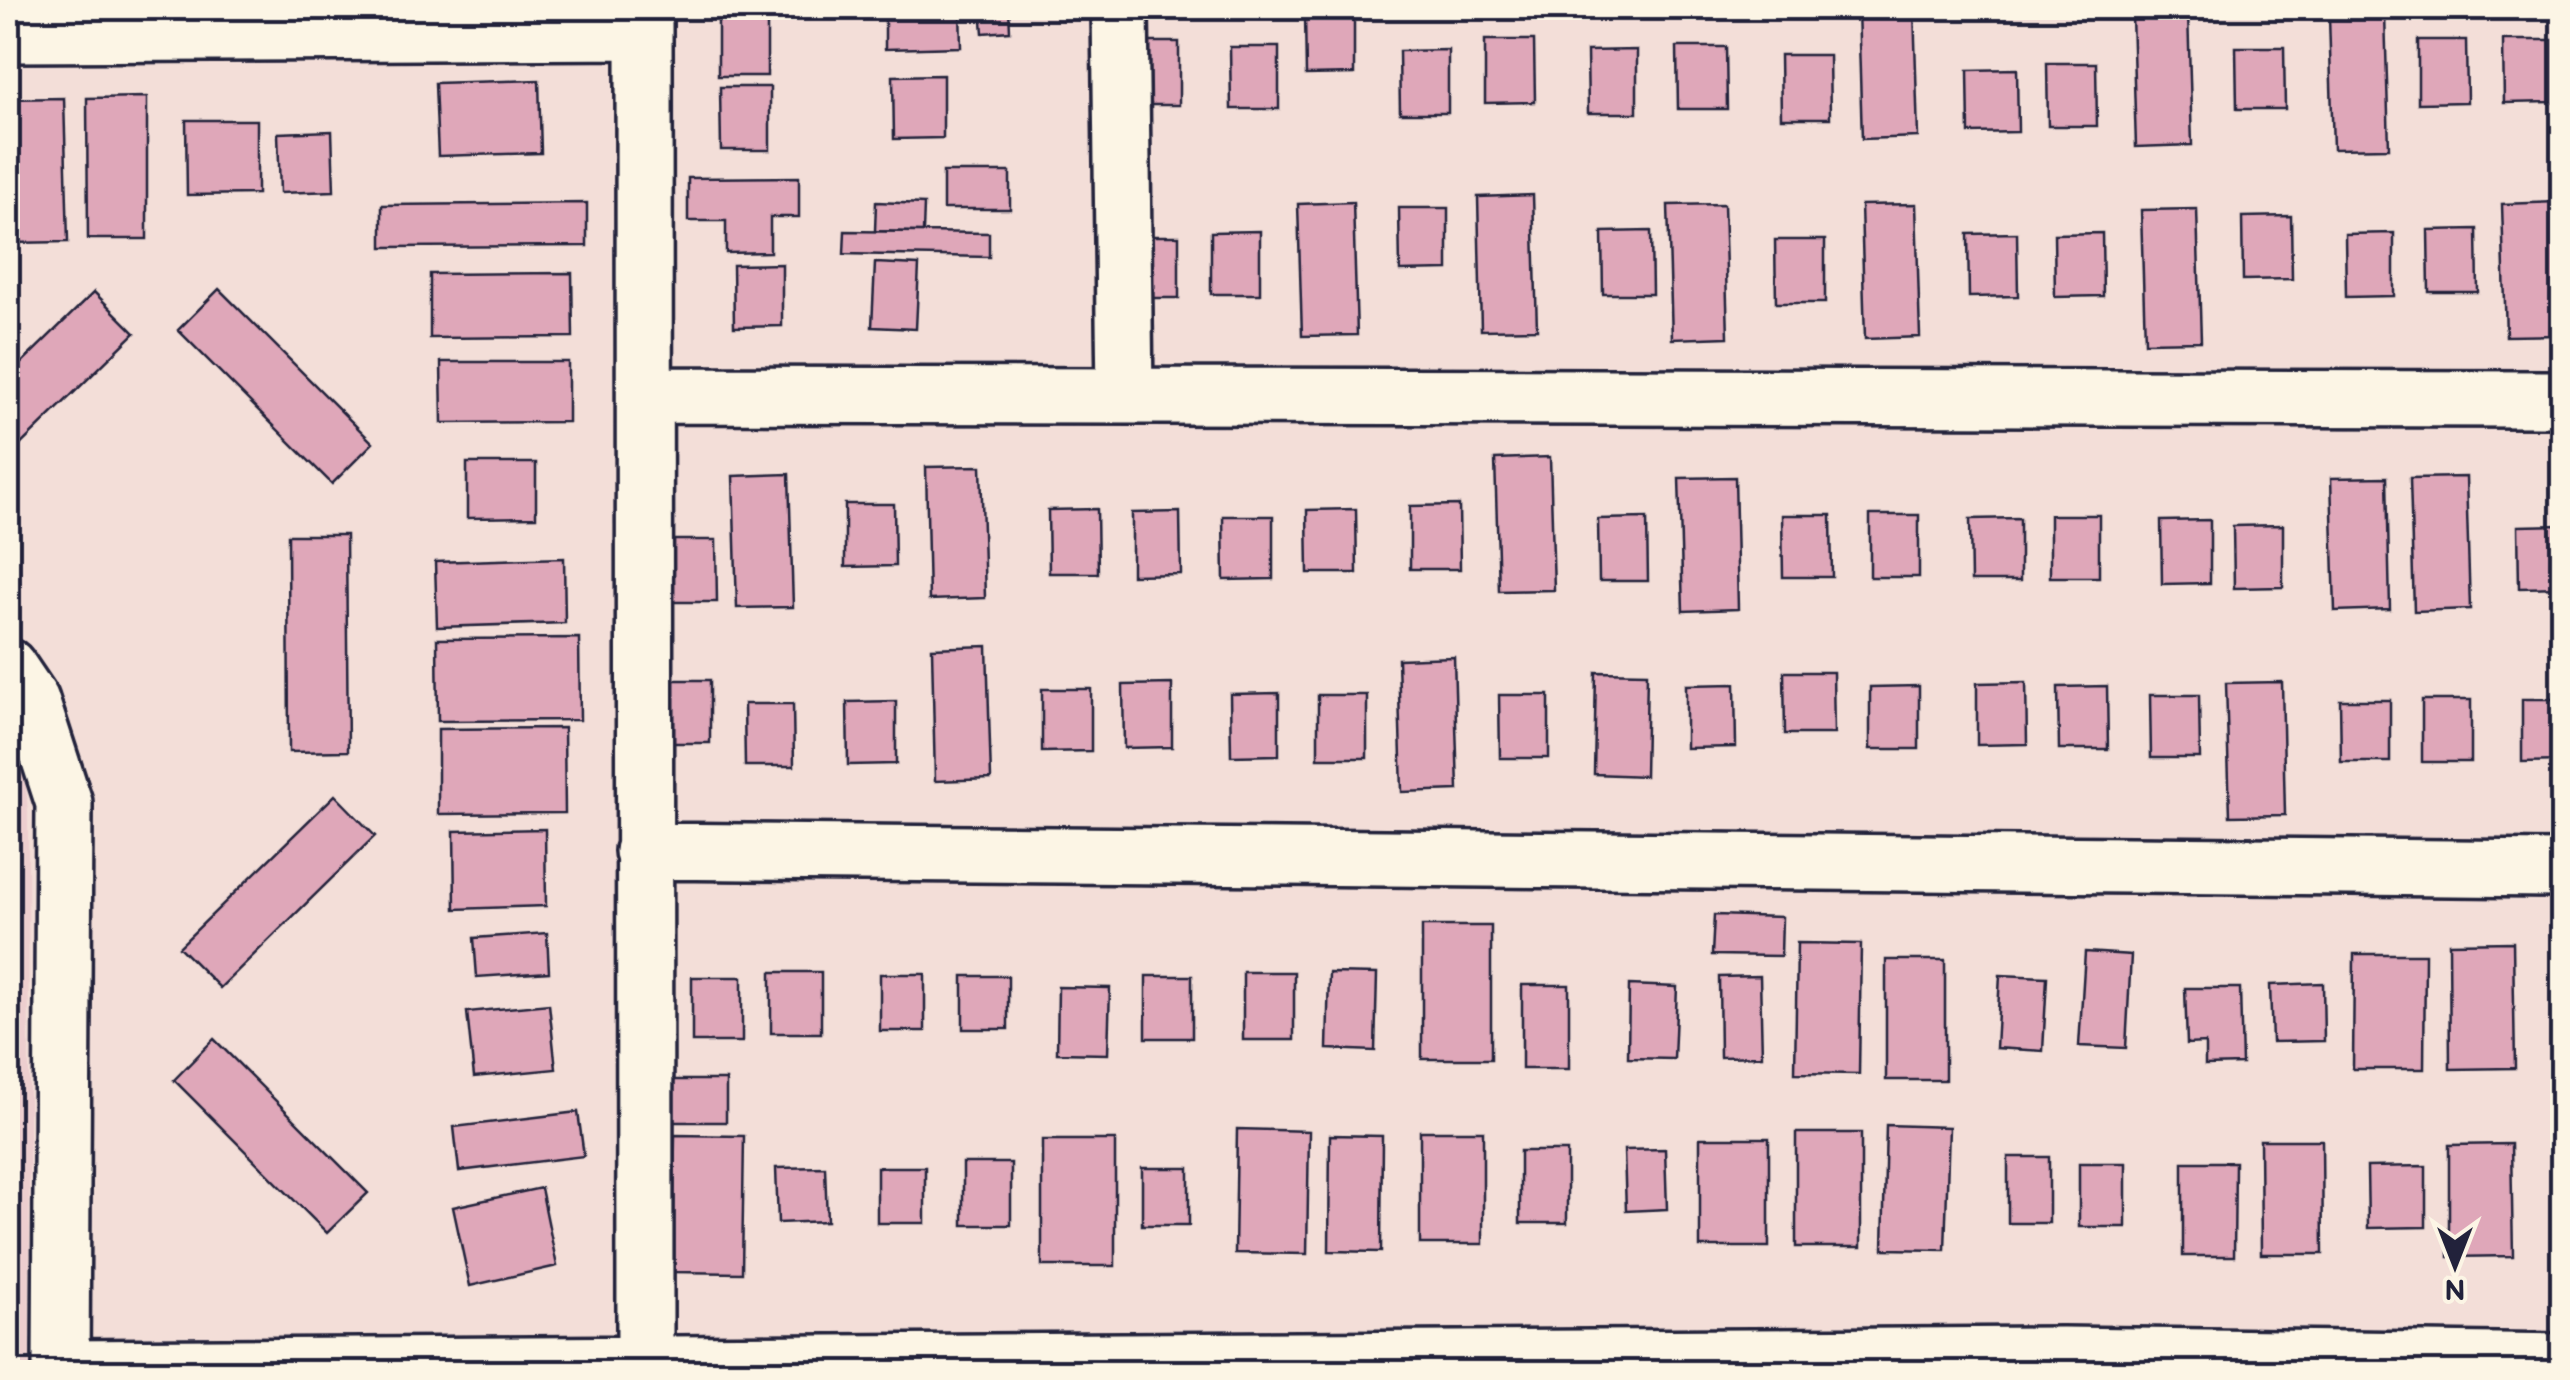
<svg xmlns="http://www.w3.org/2000/svg" width="2570" height="1380" viewBox="0 0 2570 1380" font-family="'Balsamiq Sans',sans-serif">
<style>
.built{fill:#edcecf}
.building{fill:#dfa7b9;stroke:#22223b;stroke-width:2.5}
.lines{fill:none;stroke-linecap:round;stroke-linejoin:round}
.street-casing{stroke:#22223b;stroke-width:62}
.street{stroke:#fcf5e5;stroke-width:55}
</style>
<rect width="100%" height="100%" fill="#f3ded8"/>
<filter id="ink" filterUnits="userSpaceOnUse"><feTurbulence type="fractalNoise" baseFrequency=".01" numOctaves="2"/><feDisplacementMap in="SourceGraphic" scale="20" xChannelSelector="R" yChannelSelector="G"/><feConvolveMatrix kernelMatrix="1 2 1 2 8 2 1 2 1" color-interpolation-filters="sRGB"/></filter>
<g filter="url(#ink)">
<!-- built -->
<path class="built" d="M 8,722 L 23,748 L 28,812 L 30,1372 L 8,1372 Z"/>
<!-- building -->
<path class="building" d="M 885,8 L 960,8 L 961,47 L 885,49 Z
M 981,8 L 1009,8 L 1010,31 L 983,33 Z
M 1858,8 L 1914,8 L 1918,137 L 1862,139 Z
M 1354,12 L 1354,74 L 1306,75 L 1305,13 Z
M 2188,13 L 2192,145 L 2136,147 L 2132,15 Z
M 718,14 L 767,14 L 767,76 L 718,76 Z
M 2385,15 L 2389,148 L 2333,149 L 2329,16 Z
M 1485,40 L 1534,40 L 1535,102 L 1485,103 Z
M 2418,40 L 2466,40 L 2467,102 L 2418,103 Z
M 2503,40 L 2552,40 L 2552,102 L 2504,103 Z
M 1129,42 L 1179,42 L 1179,105 L 1130,105 Z
M 1230,47 L 1279,47 L 1279,109 L 1231,109 Z
M 1677,47 L 1726,47 L 1727,109 L 1678,109 Z
M 2236,47 L 2284,47 L 2285,109 L 2237,109 Z
M 1448,50 L 1448,113 L 1400,113 L 1399,51 Z
M 1637,50 L 1637,113 L 1588,113 L 1587,51 Z
M 1780,55 L 1829,55 L 1830,118 L 1781,118 Z
M 2047,63 L 2096,63 L 2097,126 L 2048,126 Z
M 2017,69 L 2018,132 L 1969,133 L 1968,70 Z
M 943,75 L 943,138 L 894,139 L 893,76 Z
M 539,80 L 541,153 L 438,156 L 435,83 Z
M 720,87 L 770,87 L 770,150 L 721,150 Z
M 147,97 L 147,239 L 88,239 L 87,98 Z
M 64,98 L 68,242 L 8,243 L 8,99 Z
M 186,120 L 257,120 L 257,194 L 187,195 Z
M 332,131 L 334,191 L 280,193 L 278,133 Z
M 943,172 L 1010,172 L 1010,209 L 943,209 Z
M 799,177 L 799,217 L 770,217 L 770,252 L 726,253 L 726,221 L 688,221 L 688,178 Z
M 1533,195 L 1537,329 L 1481,330 L 1478,197 Z
M 876,202 L 924,204 L 923,232 L 875,231 Z
M 1353,202 L 1357,335 L 1302,336 L 1298,204 Z
M 2558,202 L 2562,335 L 2506,336 L 2502,204 Z
M 587,203 L 587,246 L 382,247 L 382,205 Z
M 1724,204 L 1728,337 L 1672,339 L 1668,205 Z
M 1916,204 L 1920,337 L 1865,339 L 1861,205 Z
M 1399,208 L 1448,208 L 1448,270 L 1400,271 Z
M 2197,209 L 2201,341 L 2145,342 L 2141,210 Z
M 2291,216 L 2292,279 L 2243,280 L 2242,217 Z
M 2477,229 L 2478,292 L 2429,292 L 2428,230 Z
M 845,231 L 989,233 L 989,257 L 844,254 Z
M 1260,231 L 1260,294 L 1211,294 L 1211,232 Z
M 1651,231 L 1652,294 L 1603,294 L 1602,232 Z
M 2017,233 L 2018,296 L 1969,297 L 1968,234 Z
M 2102,233 L 2103,296 L 2055,297 L 2054,234 Z
M 2394,233 L 2394,296 L 2346,297 L 2345,234 Z
M 1129,236 L 1179,236 L 1179,298 L 1130,298 Z
M 1775,240 L 1825,240 L 1825,303 L 1776,303 Z
M 875,263 L 919,265 L 916,329 L 872,327 Z
M 782,264 L 782,326 L 734,327 L 733,265 Z
M 572,273 L 573,337 L 430,338 L 430,274 Z
M 219,289 L 373,443 L 332,484 L 178,330 Z
M 94,292 L 135,333 L 8,457 L 8,376 Z
M 441,362 L 568,362 L 568,422 L 442,423 Z
M 1550,457 L 1554,590 L 1499,591 L 1495,459 Z
M 467,463 L 536,463 L 536,517 L 467,518 Z
M 981,466 L 985,598 L 929,600 L 926,467 Z
M 789,474 L 793,607 L 737,608 L 733,476 Z
M 1735,477 L 1738,609 L 1683,611 L 1679,478 Z
M 2387,477 L 2390,609 L 2335,611 L 2331,478 Z
M 2466,477 L 2470,609 L 2414,611 L 2410,478 Z
M 845,504 L 894,504 L 895,566 L 845,567 Z
M 1459,505 L 1460,569 L 1410,569 L 1410,506 Z
M 1097,509 L 1098,573 L 1049,573 L 1048,510 Z
M 1356,509 L 1357,573 L 1308,573 L 1307,510 Z
M 1180,512 L 1181,574 L 1132,575 L 1132,513 Z
M 1782,515 L 1831,515 L 1832,577 L 1783,577 Z
M 1870,515 L 1919,515 L 1919,577 L 1870,577 Z
M 2050,515 L 2099,515 L 2099,577 L 2050,577 Z
M 1223,516 L 1273,516 L 1273,579 L 1224,580 Z
M 1647,518 L 1648,581 L 1599,581 L 1598,519 Z
M 2020,518 L 2020,581 L 1971,581 L 1970,519 Z
M 2210,520 L 2210,583 L 2162,584 L 2161,521 Z
M 2283,525 L 2283,587 L 2234,588 L 2233,526 Z
M 2562,525 L 2562,587 L 2519,588 L 2518,526 Z
M 288,535 L 346,535 L 348,751 L 289,752 Z
M 667,540 L 716,540 L 717,602 L 668,602 Z
M 564,558 L 565,623 L 437,627 L 435,562 Z
M 579,638 L 580,720 L 438,721 L 437,639 Z
M 987,646 L 991,779 L 935,781 L 932,648 Z
M 1454,657 L 1458,790 L 1402,792 L 1398,659 Z
M 1596,672 L 1647,673 L 1645,776 L 1594,774 Z
M 1784,672 L 1833,672 L 1834,734 L 1785,734 Z
M 661,680 L 710,680 L 710,743 L 662,743 Z
M 2026,682 L 2027,744 L 1977,745 L 1977,683 Z
M 2282,682 L 2285,815 L 2230,816 L 2226,683 Z
M 1172,684 L 1172,747 L 1124,748 L 1123,685 Z
M 1735,684 L 1736,747 L 1686,748 L 1686,685 Z
M 1919,686 L 1919,749 L 1870,749 L 1870,687 Z
M 2107,686 L 2108,749 L 2059,749 L 2058,687 Z
M 1042,689 L 1091,689 L 1091,751 L 1042,752 Z
M 1279,693 L 1279,755 L 1231,756 L 1230,694 Z
M 1318,695 L 1367,695 L 1367,758 L 1318,758 Z
M 1499,695 L 1549,695 L 1549,758 L 1500,758 Z
M 2150,695 L 2199,695 L 2200,758 L 2151,758 Z
M 2522,699 L 2562,699 L 2562,761 L 2522,762 Z
M 2340,700 L 2390,700 L 2390,762 L 2341,762 Z
M 2422,700 L 2471,700 L 2471,762 L 2422,762 Z
M 896,701 L 896,764 L 848,765 L 847,702 Z
M 744,704 L 793,704 L 794,766 L 745,766 Z
M 564,728 L 565,813 L 438,814 L 438,729 Z
M 335,795 L 375,836 L 220,988 L 179,947 Z
M 545,829 L 546,906 L 455,909 L 454,831 Z
M 1714,915 L 1782,917 L 1781,956 L 1712,955 Z
M 1422,926 L 1491,926 L 1491,1059 L 1422,1059 Z
M 547,933 L 549,972 L 477,977 L 474,938 Z
M 2513,942 L 2515,1068 L 2450,1069 L 2449,943 Z
M 1797,943 L 1861,944 L 1859,1074 L 1795,1073 Z
M 2560,944 L 2562,944 L 2562,1071 L 2557,1071 Z
M 2085,952 L 2131,955 L 2126,1048 L 2079,1046 Z
M 2354,954 L 2425,954 L 2424,1069 L 2353,1069 Z
M 1886,960 L 1945,960 L 1945,1080 L 1886,1080 Z
M 771,972 L 821,972 L 821,1033 L 771,1033 Z
M 1243,972 L 1294,972 L 1294,1040 L 1243,1040 Z
M 1329,973 L 1377,974 L 1375,1051 L 1327,1049 Z
M 880,974 L 925,974 L 925,1031 L 880,1031 Z
M 2000,975 L 2047,977 L 2043,1051 L 1996,1048 Z
M 963,976 L 1008,976 L 1008,1029 L 963,1029 Z
M 1146,976 L 1192,976 L 1192,1038 L 1146,1038 Z
M 1760,976 L 1762,1056 L 1720,1057 L 1719,977 Z
M 692,977 L 742,977 L 742,1042 L 692,1042 Z
M 2323,983 L 2324,1041 L 2272,1042 L 2270,985 Z
M 1522,985 L 1569,985 L 1569,1069 L 1522,1069 Z
M 1629,985 L 1677,987 L 1674,1059 L 1628,1058 Z
M 1058,987 L 1110,988 L 1108,1054 L 1057,1053 Z
M 2185,988 L 2240,988 L 2242,1064 L 2205,1065 L 2205,1043 L 2187,1044 Z
M 549,1004 L 556,1069 L 474,1077 L 467,1012 Z
M 214,1039 L 368,1193 L 327,1233 L 174,1080 Z
M 671,1080 L 726,1080 L 726,1122 L 671,1122 Z
M 578,1112 L 584,1156 L 459,1171 L 454,1127 Z
M 1886,1125 L 1949,1127 L 1945,1250 L 1883,1249 Z
M 1237,1129 L 1309,1131 L 1307,1254 L 1235,1253 Z
M 1420,1131 L 1483,1131 L 1483,1244 L 1420,1244 Z
M 1796,1133 L 1861,1133 L 1861,1247 L 1796,1247 Z
M 675,1135 L 744,1136 L 742,1273 L 673,1272 Z
M 1330,1135 L 1382,1136 L 1381,1252 L 1329,1251 Z
M 1700,1138 L 1769,1138 L 1769,1247 L 1700,1247 Z
M 1042,1140 L 1115,1140 L 1115,1266 L 1042,1266 Z
M 2260,1140 L 2322,1140 L 2323,1254 L 2261,1254 Z
M 2511,1144 L 2513,1256 L 2449,1257 L 2449,1145 Z
M 1665,1149 L 1667,1209 L 1626,1211 L 1624,1150 Z
M 1520,1151 L 1567,1151 L 1567,1223 L 1520,1223 Z
M 2008,1157 L 2049,1157 L 2049,1223 L 2008,1223 Z
M 2183,1162 L 2235,1162 L 2234,1256 L 2183,1256 Z
M 963,1163 L 1011,1163 L 1011,1225 L 963,1225 Z
M 2079,1163 L 2126,1163 L 2126,1227 L 2079,1227 Z
M 2426,1166 L 2426,1227 L 2368,1228 L 2367,1167 Z
M 825,1167 L 827,1221 L 778,1223 L 776,1168 Z
M 877,1167 L 925,1167 L 925,1223 L 877,1223 Z
M 1142,1168 L 1189,1168 L 1189,1225 L 1142,1225 Z
M 2556,1168 L 2562,1168 L 2562,1221 L 2557,1221 Z
M 541,1188 L 557,1266 L 470,1286 L 453,1207 Z"/>
<g class="lines">
<!-- street casing -->
<g class="street-casing">
<path id="street" d="M 644,8 L 645,1372
M 1120,8 L 1125,395
M 8,34 L 644,31
M 645,395 L 2562,399
M 8,667 L 31,701 L 64,803 L 61,1372
M 643,851 L 2562,869
M 61,1368 L 2063,1355 L 2562,1362"/>
</g>
<!-- street -->
<use href="#street" class="street"/>
</g>
</g>
<!-- margin -->
<rect width="2570" height="1380" fill="none" stroke="#fcf5e5" stroke-width="40"/>
<rect x="20" y="20" width="2530" height="1340" fill="none" stroke="#22223b" stroke-width="4" filter="url(#ink)"/>
<!-- north arrow -->
<g transform="translate(2455 1265) rotate(180)" stroke="#fcf5e5" stroke-width="8" paint-order="stroke">
<path d="M0-8L18 38L0 25L-18 38Z" fill="#22223b"/>
<text y="-15" font-size="28" font-weight="bold" text-anchor="middle" fill="#22223b">N</text>
</g>
</svg>
